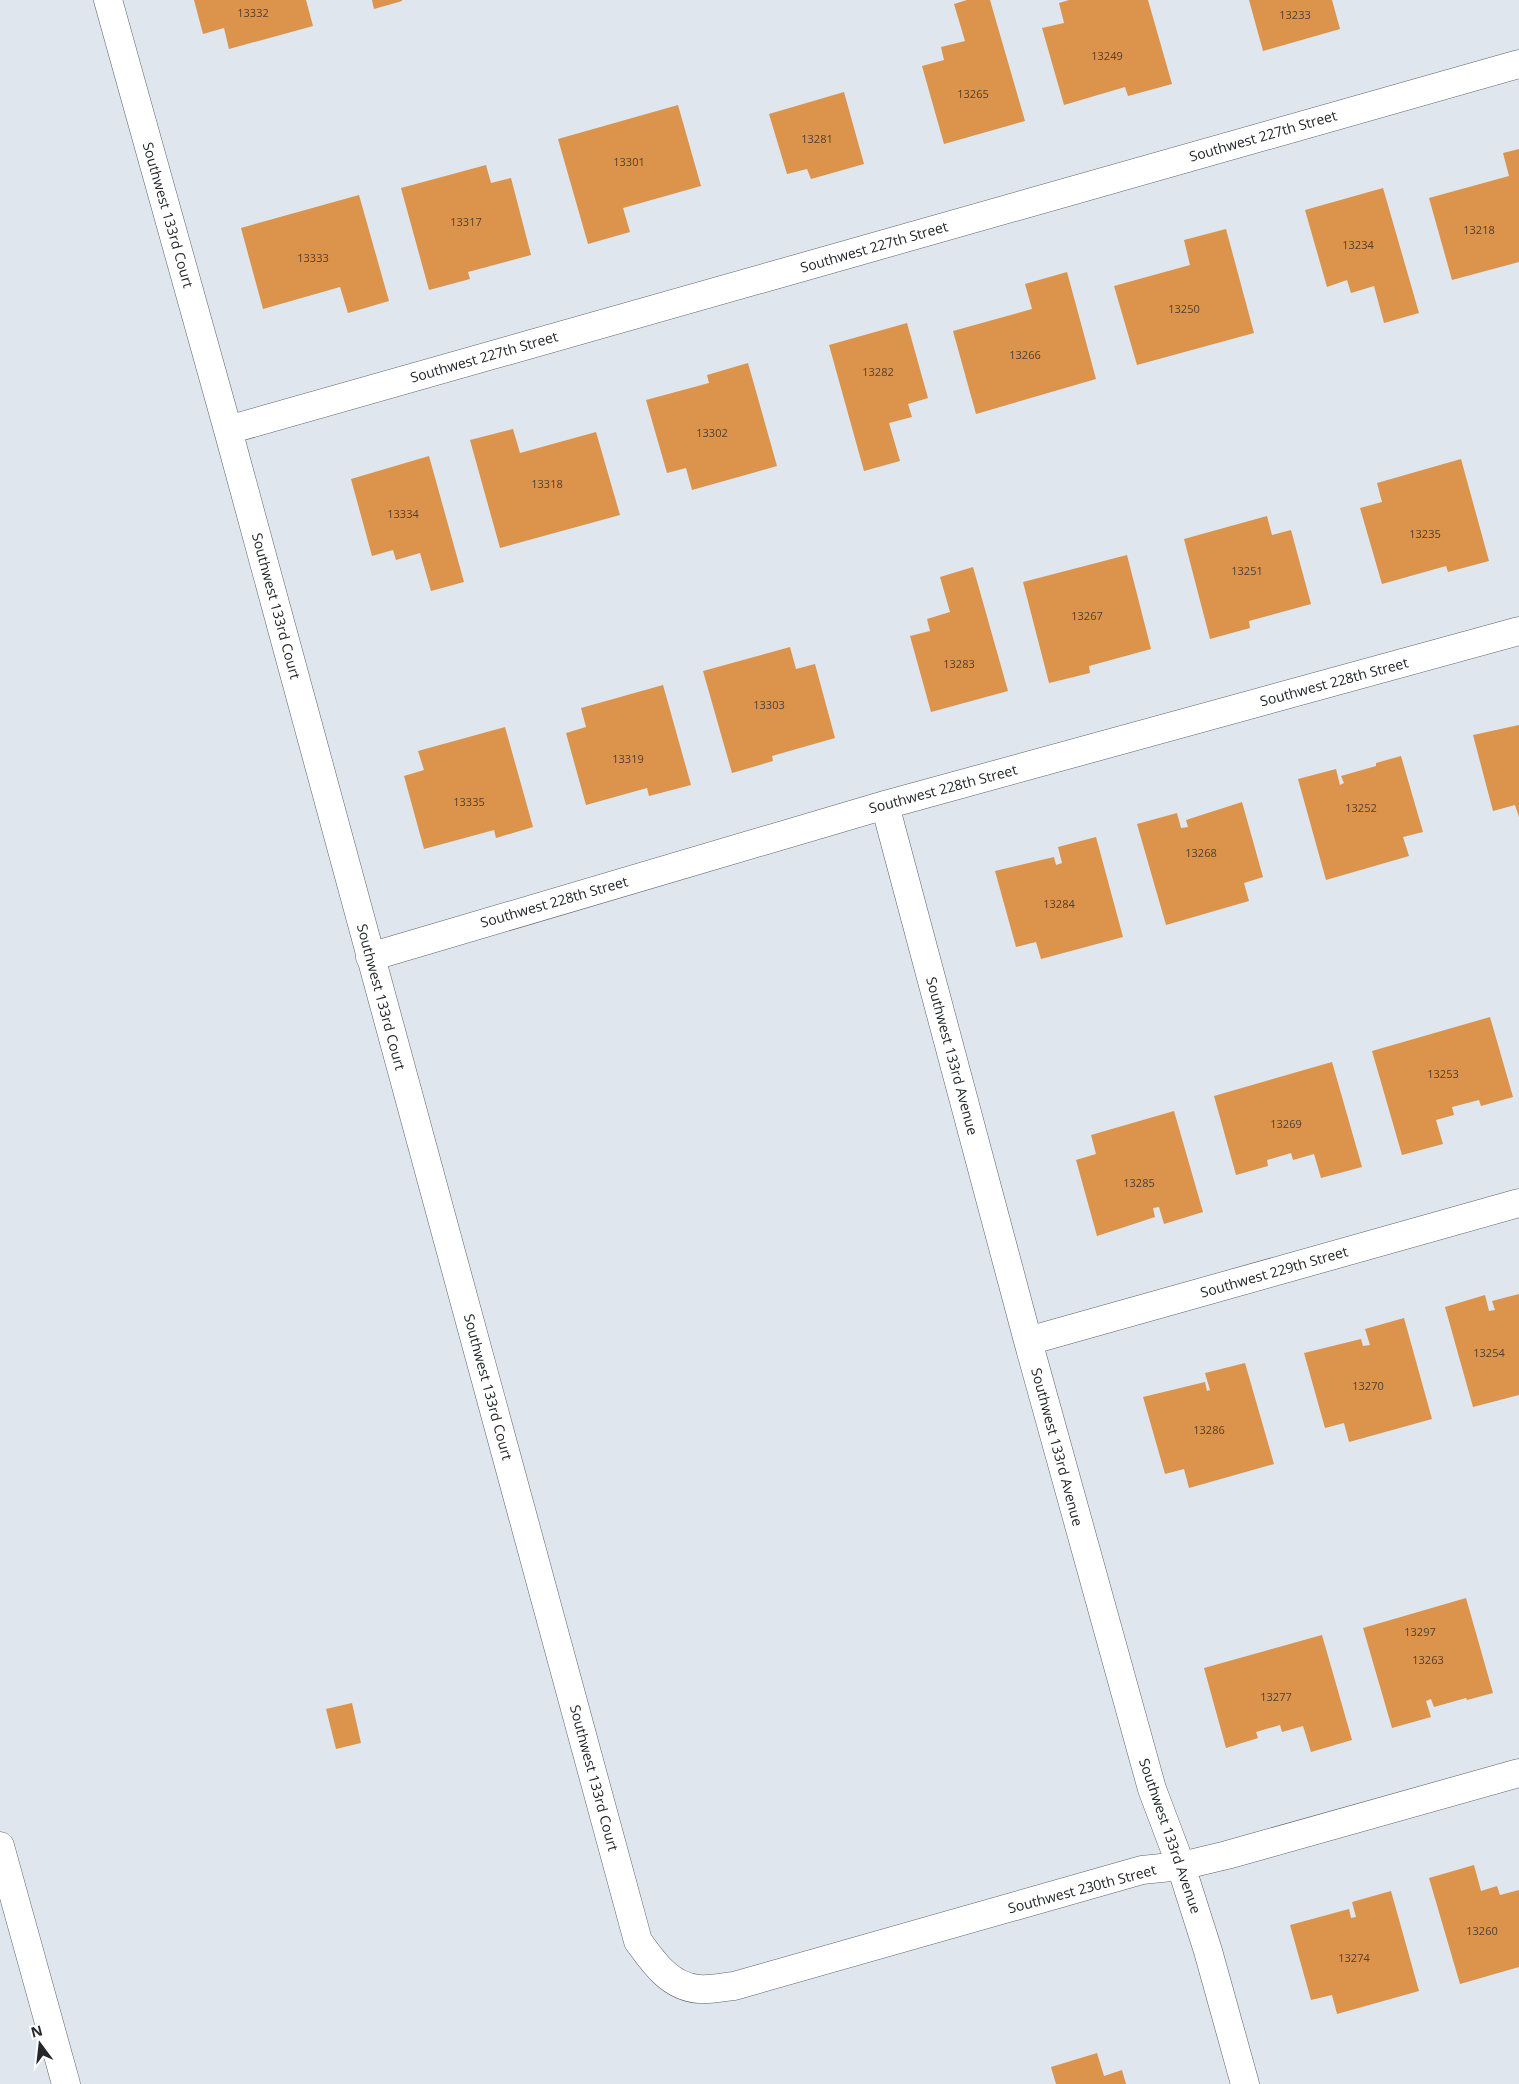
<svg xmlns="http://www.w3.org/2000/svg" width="1519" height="2084" viewBox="0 0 1519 2084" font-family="'Open Sans',sans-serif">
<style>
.building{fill:#dc934b}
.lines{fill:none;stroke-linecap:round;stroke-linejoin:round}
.minor-casing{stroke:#5c6268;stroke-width:29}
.minor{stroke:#fff;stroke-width:28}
.labels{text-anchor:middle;stroke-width:5;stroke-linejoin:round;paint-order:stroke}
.number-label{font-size:11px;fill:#524132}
.street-label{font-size:14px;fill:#242629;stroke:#fff}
</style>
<rect width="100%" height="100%" fill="#dfe6ed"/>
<!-- building -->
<path class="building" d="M 194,0 L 306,0 L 313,26 L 229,49 L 224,28 L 203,34 Z
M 372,0 L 402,0 L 402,1 L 374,9 Z
M 967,0 L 990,0 L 1025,121 L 944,144 L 922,66 L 944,60 L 941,47 L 965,41 L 954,4 Z
M 1069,0 L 1148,0 L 1172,84 L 1128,96 L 1125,87 L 1064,105 L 1042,28 L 1064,23 L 1059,3 Z
M 1249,0 L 1332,0 L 1340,29 L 1263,51 Z
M 844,92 L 864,164 L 811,179 L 807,169 L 787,174 L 769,114 Z
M 678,105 L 701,186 L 623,208 L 630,232 L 588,244 L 558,139 Z
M 1519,149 L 1519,262 L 1452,280 L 1429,198 L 1509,176 L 1503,153 Z
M 486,165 L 491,183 L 511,178 L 531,255 L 468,272 L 470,279 L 429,290 L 401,188 Z
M 1383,188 L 1419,313 L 1384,323 L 1374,286 L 1351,293 L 1347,280 L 1327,287 L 1305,210 Z
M 359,195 L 389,301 L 348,313 L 340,287 L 263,309 L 241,228 Z
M 1226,229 L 1254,333 L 1137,365 L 1114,286 L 1190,265 L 1184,240 Z
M 1067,272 L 1096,379 L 976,414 L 953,331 L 1032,309 L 1025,284 Z
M 907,323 L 928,398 L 908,404 L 912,417 L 889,423 L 900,461 L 864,471 L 829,345 Z
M 748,363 L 777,466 L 692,490 L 686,468 L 667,473 L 646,400 L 709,383 L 707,375 Z
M 513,429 L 520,453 L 596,432 L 620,515 L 500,548 L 470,440 Z
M 429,456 L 464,582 L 431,591 L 420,553 L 396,560 L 393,550 L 372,556 L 351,479 Z
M 1461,459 L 1489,561 L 1448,572 L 1446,566 L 1382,584 L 1360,508 L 1382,502 L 1377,483 Z
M 1267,516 L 1272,535 L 1291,530 L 1311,604 L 1249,621 L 1250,628 L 1210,639 L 1184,539 Z
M 1127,555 L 1151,649 L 1089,666 L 1090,673 L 1049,683 L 1023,582 Z
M 973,567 L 1008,691 L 931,712 L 910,636 L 930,631 L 927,619 L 950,612 L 940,577 Z
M 790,647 L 796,669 L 815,664 L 835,738 L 772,756 L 773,761 L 732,773 L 703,671 Z
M 663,685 L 691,785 L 649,796 L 647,788 L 586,805 L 566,733 L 586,727 L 581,708 Z
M 1519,725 L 1519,817 L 1515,805 L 1493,811 L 1473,735 Z
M 505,727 L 533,827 L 496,838 L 494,830 L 424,849 L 404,776 L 424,770 L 418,751 Z
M 1401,756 L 1423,832 L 1403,837 L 1409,856 L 1326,880 L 1298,779 L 1336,769 L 1340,785 L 1344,783 L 1341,776 L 1376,766 L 1376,763 Z
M 1242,802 L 1263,877 L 1244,883 L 1249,901 L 1166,925 L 1137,824 L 1177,813 L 1181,828 L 1188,827 L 1186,820 Z
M 1096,837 L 1123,937 L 1041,959 L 1036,942 L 1016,947 L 995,871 L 1054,857 L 1056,865 L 1062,863 L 1058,847 Z
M 1490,1017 L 1513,1097 L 1481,1106 L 1479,1100 L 1452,1107 L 1454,1115 L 1436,1120 L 1443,1144 L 1402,1155 L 1372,1051 Z
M 1332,1062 L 1362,1167 L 1321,1178 L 1314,1154 L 1293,1160 L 1291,1153 L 1267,1160 L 1268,1166 L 1236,1175 L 1214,1096 Z
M 1174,1111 L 1203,1212 L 1164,1224 L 1159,1207 L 1153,1208 L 1155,1217 L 1097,1236 L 1076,1160 L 1096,1154 L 1091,1135 Z
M 1519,1294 L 1519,1395 L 1473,1407 L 1445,1307 L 1485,1295 L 1489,1311 L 1495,1310 L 1492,1301 Z
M 1404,1318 L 1432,1419 L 1349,1442 L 1344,1423 L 1325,1428 L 1304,1353 L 1361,1339 L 1363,1346 L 1370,1345 L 1365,1329 Z
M 1245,1363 L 1274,1464 L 1189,1488 L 1184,1469 L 1165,1474 L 1143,1397 L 1205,1382 L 1207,1391 L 1210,1390 L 1205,1373 Z
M 1466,1598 L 1493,1693 L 1467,1700 L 1466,1698 L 1434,1707 L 1431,1699 L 1426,1701 L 1431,1717 L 1392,1728 L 1363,1628 Z
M 1322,1635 L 1352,1740 L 1311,1752 L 1303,1726 L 1282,1732 L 1280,1725 L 1256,1732 L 1258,1738 L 1226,1748 L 1204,1668 Z
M 352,1703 L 361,1743 L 336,1749 L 326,1709 Z
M 1474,1865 L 1481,1891 L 1497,1886 L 1500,1895 L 1519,1890 L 1519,1967 L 1460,1984 L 1429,1878 Z
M 1391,1891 L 1419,1991 L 1337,2014 L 1332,1995 L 1311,2000 L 1290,1925 L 1349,1909 L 1351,1918 L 1356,1917 L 1352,1902 Z
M 1097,2053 L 1104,2076 L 1122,2070 L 1126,2084 L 1056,2084 L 1051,2067 Z"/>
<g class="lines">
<!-- minor casing -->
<g class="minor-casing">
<path id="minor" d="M 108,0 L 228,430 L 638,1941 C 653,1962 670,1987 699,1989 C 711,1990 723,1987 734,1986 L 1142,1870 L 1181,1866 L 1227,1855 L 1519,1773
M 228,430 L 1519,64
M 885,805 L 1028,1341 L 1152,1789 L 1181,1866 L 1208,1951 L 1245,2084
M 370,957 L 885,805 L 1519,631
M 1028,1341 L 1519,1203
M 0,1846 L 66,2084"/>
</g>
<!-- minor -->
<use href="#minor" class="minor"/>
</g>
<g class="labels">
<!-- number labels -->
<g class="number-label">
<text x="253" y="17">13332</text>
<text x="1295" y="19">13233</text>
<text x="1107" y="60">13249</text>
<text x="973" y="98">13265</text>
<text x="817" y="143">13281</text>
<text x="629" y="166">13301</text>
<text x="466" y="226">13317</text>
<text x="1479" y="234">13218</text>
<text x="1358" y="249">13234</text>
<text x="313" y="262">13333</text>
<text x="1184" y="313">13250</text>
<text x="1025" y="359">13266</text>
<text x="878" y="376">13282</text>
<text x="712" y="437">13302</text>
<text x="547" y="488">13318</text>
<text x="403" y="518">13334</text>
<text x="1425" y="538">13235</text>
<text x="1247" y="575">13251</text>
<text x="1087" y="620">13267</text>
<text x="959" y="668">13283</text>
<text x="769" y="709">13303</text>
<text x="628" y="763">13319</text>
<text x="469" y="806">13335</text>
<text x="1361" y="812">13252</text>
<text x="1201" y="857">13268</text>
<text x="1059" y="908">13284</text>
<text x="1443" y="1078">13253</text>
<text x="1286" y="1128">13269</text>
<text x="1139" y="1187">13285</text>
<text x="1489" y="1357">13254</text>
<text x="1368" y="1390">13270</text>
<text x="1209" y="1434">13286</text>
<text x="1420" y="1636">13297</text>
<text x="1428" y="1664">13263</text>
<text x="1276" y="1701">13277</text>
<text x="1482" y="1935">13260</text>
<text x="1354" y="1962">13274</text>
</g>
<!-- street labels -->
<g class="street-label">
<text transform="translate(1263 136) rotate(-16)" y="5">Southwest 227th Street</text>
<text transform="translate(168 215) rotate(74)" y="5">Southwest 133rd Court</text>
<text transform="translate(874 247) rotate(-16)" y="5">Southwest 227th Street</text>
<text transform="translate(484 357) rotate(-16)" y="5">Southwest 227th Street</text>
<text transform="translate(276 606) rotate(75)" y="5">Southwest 133rd Court</text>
<text transform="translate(1334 682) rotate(-15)" y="5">Southwest 228th Street</text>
<text transform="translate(943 789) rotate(-15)" y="5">Southwest 228th Street</text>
<text transform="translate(554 902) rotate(-16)" y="5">Southwest 228th Street</text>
<text transform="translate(381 997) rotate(75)" y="5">Southwest 133rd Court</text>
<text transform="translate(952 1056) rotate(75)" y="5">Southwest 133rd Avenue</text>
<text transform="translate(1274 1272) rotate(-16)" y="5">Southwest 229th Street</text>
<text transform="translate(488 1387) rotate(75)" y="5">Southwest 133rd Court</text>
<text transform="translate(1057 1447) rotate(75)" y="5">Southwest 133rd Avenue</text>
<text transform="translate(594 1778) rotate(75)" y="5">Southwest 133rd Court</text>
<text transform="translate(1170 1836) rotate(71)" y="5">Southwest 133rd Avenue</text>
<text transform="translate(1082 1889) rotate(-15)" y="5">Southwest 230th Street</text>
</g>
</g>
<!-- north arrow -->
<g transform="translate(40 2044) rotate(345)" stroke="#ffffff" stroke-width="4" paint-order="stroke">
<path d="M0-4L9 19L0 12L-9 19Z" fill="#242629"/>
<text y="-8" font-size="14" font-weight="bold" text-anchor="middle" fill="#242629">N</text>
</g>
</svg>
